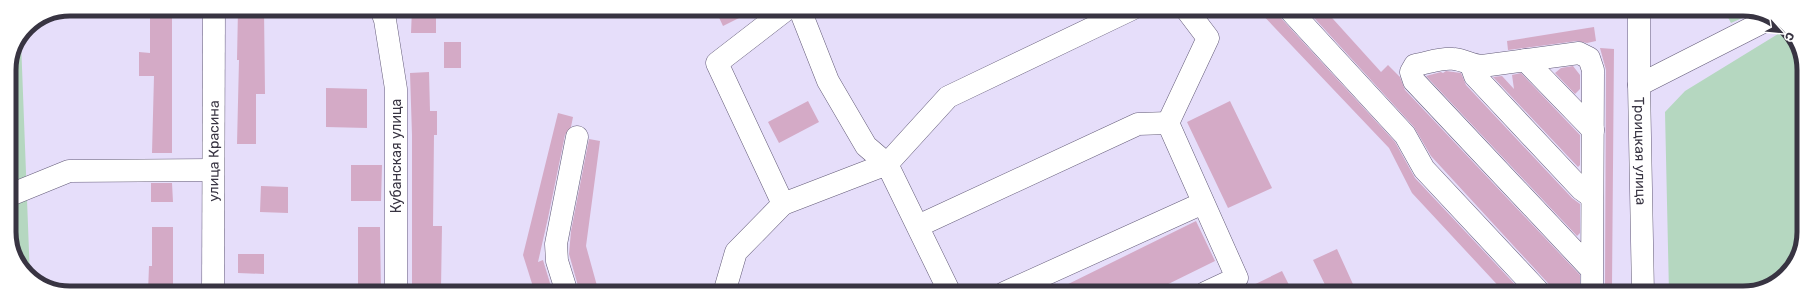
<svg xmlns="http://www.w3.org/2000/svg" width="1813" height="302" viewBox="0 0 1813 302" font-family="Rubik,sans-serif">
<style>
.green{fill:#b5d7c0}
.building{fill:#d4aac6}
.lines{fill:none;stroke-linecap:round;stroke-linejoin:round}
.minor-casing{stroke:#635b78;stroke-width:23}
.minor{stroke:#fff;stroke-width:22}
.labels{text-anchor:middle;stroke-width:3;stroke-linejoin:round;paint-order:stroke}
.street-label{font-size:14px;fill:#383442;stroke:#fff}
.rim{fill:none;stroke:#383442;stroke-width:5}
</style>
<rect width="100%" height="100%" fill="#e6defa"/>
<!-- green -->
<path class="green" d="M 1724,10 L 1751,10 L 1756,12 L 1731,23 Z
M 1786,29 L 1803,58 L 1803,240 L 1783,278 L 1743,293 L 1669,293 L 1665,112 L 1685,91 Z
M 21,41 L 30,278 L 11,248 L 9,70 Z"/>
<!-- building -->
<path class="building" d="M 150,9 L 172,9 L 172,153 L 152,153 L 154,76 L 139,76 L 139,52 L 150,53 Z
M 238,9 L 264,9 L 265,94 L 256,94 L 256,144 L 237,144 L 239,60 L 237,60 Z
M 412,9 L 436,9 L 436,33 L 411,33 Z
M 715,9 L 757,9 L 723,26 Z
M 1257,9 L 1277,9 L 1280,17 L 1395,142 L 1415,178 L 1523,293 L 1505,293 L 1412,193 L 1389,148 Z
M 1306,9 L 1324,9 L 1381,72 L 1388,65 L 1400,77 L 1405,90 L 1580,275 L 1580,284 L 1570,293 L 1557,293 L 1431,156 L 1414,127 Z
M 1594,27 L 1596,41 L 1587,43 L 1577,41 L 1508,50 L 1507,41 Z
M 444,42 L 461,42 L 461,68 L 444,68 Z
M 1600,48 L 1614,49 L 1612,285 L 1605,285 L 1606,70 Z
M 1573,66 L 1580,75 L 1580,89 L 1575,94 L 1555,73 L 1561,68 Z
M 1446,71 L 1461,73 L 1466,85 L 1572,198 L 1580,204 L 1580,233 L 1577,236 L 1426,76 L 1441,72 L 1443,73 Z
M 429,72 L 430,111 L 437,111 L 437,135 L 434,135 L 433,226 L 442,226 L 441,289 L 412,289 L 412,135 L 410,73 Z
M 1521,73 L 1580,135 L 1580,165 L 1578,167 L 1493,77 L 1502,76 L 1514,89 L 1512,75 Z
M 326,88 L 367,89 L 367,128 L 326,127 Z
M 808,101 L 819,122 L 779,143 L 768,122 Z
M 1230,101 L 1272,188 L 1228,208 L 1187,122 Z
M 558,113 L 573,117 L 571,127 L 565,135 L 548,218 L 538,262 L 543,260 L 553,293 L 535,293 L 523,255 Z
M 589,139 L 600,141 L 586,246 L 599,293 L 580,293 L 569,254 L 571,231 Z
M 351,165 L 382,165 L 381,201 L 351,201 Z
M 151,183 L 172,183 L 173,202 L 151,202 Z
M 261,186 L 288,187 L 288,213 L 260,212 Z
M 1196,221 L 1215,261 L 1150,293 L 1050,293 Z
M 152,227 L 173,227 L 173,292 L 148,292 L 149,266 L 152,266 Z
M 358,227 L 380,227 L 381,293 L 358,293 Z
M 1337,249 L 1357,293 L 1329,293 L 1313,260 Z
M 238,254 L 264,254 L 264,274 L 238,273 Z
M 1282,271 L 1293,293 L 1237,293 Z"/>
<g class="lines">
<!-- minor casing -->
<g class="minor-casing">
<g id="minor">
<path d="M 381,9 L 385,20 L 396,89 L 396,293"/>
<path d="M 787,9 L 717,63 L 783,204 L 887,164 L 950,293"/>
<path d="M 805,9 L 802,15 L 828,81 L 866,146 L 887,164 L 948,97 L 1132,9"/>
<path d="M 1186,9 L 1208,38 L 1168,123 L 1237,278 L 1205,293"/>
<path d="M 1289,9 L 1405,135 L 1424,169 L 1540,293"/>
<path id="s1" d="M 1639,10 L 1639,85 L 1643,293"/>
<path d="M 1525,60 L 1593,130"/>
<path d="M 1471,65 L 1475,76 L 1581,189 L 1592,197"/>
<path d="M 1639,85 L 1771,18"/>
<path d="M 10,195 L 69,171 L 213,170"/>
<path d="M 918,226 L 1138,124 L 1168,123"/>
<path id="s2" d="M 213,292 L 214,9"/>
<path d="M 567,293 L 557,261 L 556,244 L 577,137"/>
<path d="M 724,293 L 736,252 L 783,204"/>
<path d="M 1004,293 L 1203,203"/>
<path d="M 1592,293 C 1592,218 1593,144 1593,70 L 1589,58 L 1579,53 L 1482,66 C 1471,65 1464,60 1454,59 C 1442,57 1428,63 1415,65 L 1411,72 L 1414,81 L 1592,270"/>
</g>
</g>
<!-- minor -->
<use href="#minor" class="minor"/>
</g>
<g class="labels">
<!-- street labels -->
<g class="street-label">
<text dy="5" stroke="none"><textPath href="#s2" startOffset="141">улица Красина</textPath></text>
<text dy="5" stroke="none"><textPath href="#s1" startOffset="141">Троицкая улица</textPath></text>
<text transform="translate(396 156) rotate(-90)" y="5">Кубанская улица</text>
</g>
</g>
<!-- crop -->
<path d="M0 0H1813V302H0ZM70 16H1743A54 54 0 0 1 1797 70V232A54 54 0 0 1 1743 286H70A54 54 0 0 1 16 232V70A54 54 0 0 1 70 16Z" fill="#fff" fill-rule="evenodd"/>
<path class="rim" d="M70 16H1743A54 54 0 0 1 1797 70V232A54 54 0 0 1 1743 286H70A54 54 0 0 1 16 232V70A54 54 0 0 1 70 16Z"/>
<!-- north arrow -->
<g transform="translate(1781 32) rotate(117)" stroke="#ffffff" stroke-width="3" paint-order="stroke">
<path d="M0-3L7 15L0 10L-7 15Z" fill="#383442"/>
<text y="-6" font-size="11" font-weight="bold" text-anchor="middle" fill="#383442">С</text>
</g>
</svg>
